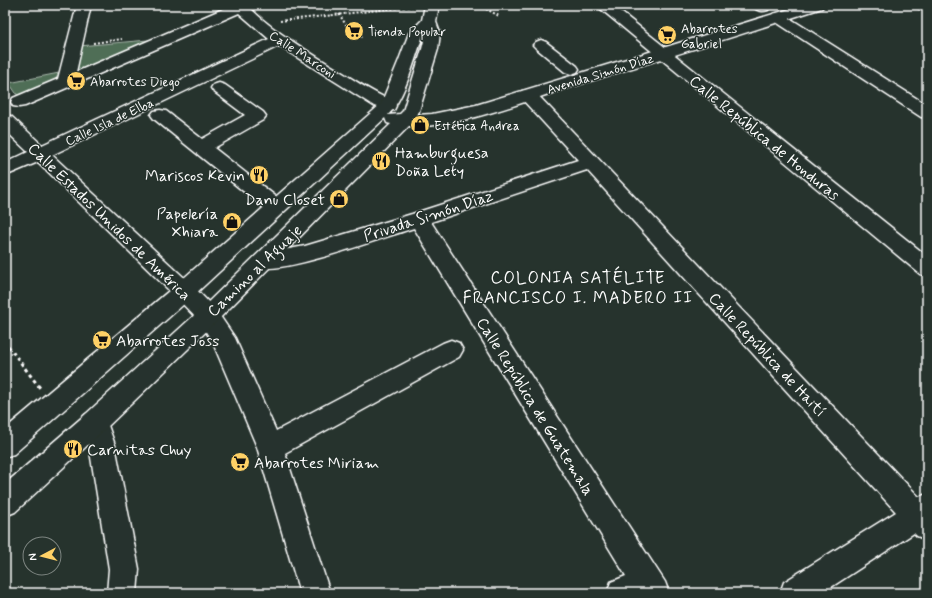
<svg xmlns="http://www.w3.org/2000/svg" width="932" height="598" viewBox="0 0 932 598" font-family="Mynerve,sans-serif">
<style>
.green{fill:#506e57;stroke:#a8b6ab}
.lines{fill:none;stroke-linecap:round;stroke-linejoin:round}
.minor-casing{stroke:#fff;stroke-width:3}
.secondary-casing{stroke:#fff;stroke-width:3}
.path-far2{stroke:#fff;stroke-width:2;stroke-dasharray:2 2;stroke-linecap:butt}
.path-far1{stroke:#fff;stroke-width:2.5;stroke-dasharray:3 3;stroke-linecap:butt}
.path{stroke:#fff;stroke-width:3;stroke-dasharray:3.5 3.5;stroke-linecap:butt}
.minor{fill:#26332d;fill-rule:evenodd}
.secondary{fill:#26332d;fill-rule:evenodd}
.labels{text-anchor:middle;stroke-width:3;stroke-linejoin:round;paint-order:stroke}
.far-poi-label{font-size:13px;fill:#fff;stroke:#26332d;text-anchor:start}
.far-street-label{font-size:13px;fill:#fff;stroke:#26332d}
.street-label{font-size:16px;fill:#fff;stroke:#26332d}
.poi-label{font-size:16px;fill:#fff;stroke:#26332d;text-anchor:start}
.neighbourhood-label{font-size:17px;letter-spacing:1px;fill:#fff;stroke:#26332d}
</style>
<rect width="100%" height="100%" fill="#26332d"/>
<filter id="ink" filterUnits="userSpaceOnUse"><feTurbulence type="fractalNoise" baseFrequency=".025" numOctaves="2"/><feDisplacementMap in="SourceGraphic" scale="8" xChannelSelector="R" yChannelSelector="G"/><feConvolveMatrix kernelMatrix="1 2 1 2 8 2 1 2 1" color-interpolation-filters="sRGB"/></filter>
<g filter="url(#ink)">
<!-- green -->
<path class="green" d="M 160,39 L 72,73 L 79,46 Z
M 59,73 L 55,81 L 18,96 L 9,83 Z"/>
<g class="lines">
<!-- minor casing -->
<g class="minor-casing">
<path id="minor" d="M 77,5 L 91,5 L 76,72 L 232,5 L 247,5 C 271,30 301,47 330,65 C 351,78 371,92 394,102 L 396,106 L 394,110 L 388,111 L 374,106 L 279,46 L 52,155 L 192,285 L 216,310 L 235,338 L 276,431 L 443,343 L 451,340 L 459,343 L 463,350 L 459,357 L 285,453 L 330,593 L 300,593 L 257,447 L 213,343 L 200,322 L 176,297 L 38,162 L 5,176 L 5,163 L 28,152 L 5,130 L 5,115 L 11,116 L 42,145 L 269,39 L 239,13 L 25,106 L 19,107 L 13,106 L 11,102 L 13,98 L 58,79 Z
M 596,5 L 612,5 L 927,256 L 927,276 L 920,274 Z
M 752,5 L 769,5 L 770,7 L 768,10 C 762,12 756,11 752,5 Z
M 916,5 L 927,5 L 927,11 L 918,8 Z
M 778,13 L 783,14 L 927,105 L 927,118 L 921,117 L 773,20 L 771,17 L 773,14 Z
M 541,40 L 546,42 L 577,66 L 579,69 L 577,72 L 571,74 L 565,72 L 536,48 L 533,45 L 536,42 Z
M 219,83 L 225,85 L 263,112 L 266,116 L 263,120 L 214,148 L 283,202 L 286,207 L 283,212 L 276,214 L 269,212 L 154,119 L 151,115 L 154,111 L 160,110 L 166,111 L 202,139 L 245,115 L 213,91 L 211,88 L 213,85 Z
M 528,90 L 534,91 L 919,497 L 927,494 L 927,540 L 917,536 L 914,533 L 822,593 L 780,593 L 784,582 L 896,512 L 587,170 L 431,222 L 665,582 L 669,593 L 607,593 L 611,582 L 626,576 L 414,228 C 384,237 283,275 258,267 L 255,261 L 258,255 L 305,246 L 412,214 L 578,160 L 522,99 L 520,95 L 522,91 Z
M 95,410 L 104,414 L 115,445 L 139,569 L 137,593 L 107,593 L 109,569 L 89,445 L 82,422 L 86,414 Z"/>
</g>
<!-- secondary casing -->
<g class="secondary-casing">
<path id="secondary" d="M 425,5 L 439,5 L 436,22 L 440,33 L 438,49 L 419,111 L 417,115 L 432,114 L 476,105 L 803,5 L 824,5 L 822,8 L 791,18 C 718,42 644,64 571,87 C 524,101 457,129 409,126 L 216,322 L 104,430 L 15,512 L 5,516 L 5,484 L 86,414 L 200,310 L 391,124 L 387,123 L 385,118 L 192,297 L 14,454 L 5,457 L 5,429 L 176,285 L 381,104 L 399,60 L 409,33 L 422,20 ZM 426,33 L 422,49 L 403,111 L 400,114 L 388,115 C 404,100 416,56 423,35 Z"/>
</g>
<!-- path-far2 -->
<path class="path-far2" d="M 479,5 L 499,16
M 339,14 L 348,28 L 364,38
M 280,21 L 415,6
M 93,43 L 122,39"/>
<!-- path-far1 -->
<path class="path-far1" d="M 5,342 L 9,347"/>
<!-- path -->
<path class="path" d="M 8,346 L 40,388"/>
<!-- minor -->
<use href="#minor" class="minor"/>
<!-- secondary -->
<use href="#secondary" class="secondary"/>
</g>
</g>
<!-- icons -->
<defs>
<g id="supermarket-disc" transform="scale(1)"><circle r="9.5" fill="#ffd166" stroke="#26332d"/><path d="M-6-5.5h2.5l.6 2H6L4.5 2H-2.5L-4.4-4H-6ZM-1.5 3.2a1.3 1.3 0 1 0 .1 0ZM3 3.2a1.3 1.3 0 1 0 .1 0Z" fill="#111"/></g>
<g id="shop-disc" transform="scale(1)"><circle r="9.5" fill="#ffd166" stroke="#26332d"/><path d="M-5-2.5h2.3a2.7 3.5 0 0 1 5.4 0H5L5.5 6h-11ZM-1.5-2.5h3a1.5 2.3 0 0 0-3 0Z" fill="#111"/></g>
<g id="restaurant-disc" transform="scale(1)"><circle r="9.5" fill="#ffd166" stroke="#26332d"/><path d="M-5-6h1v4h1v-4h1v4h1v-4h1v5L-1.5 .5V6h-2V.5L-5-1ZM5-6V6H3V1.5H1.5Q1.5-4 5-6Z" fill="#111"/></g>
</defs>
<g fill-rule="evenodd">
<use href="#supermarket-disc" x="354" y="31"/>
<use href="#supermarket-disc" x="667" y="35"/>
<use href="#supermarket-disc" x="76" y="81"/>
<use href="#shop-disc" x="420" y="125"/>
<use href="#restaurant-disc" x="381" y="161"/>
<use href="#restaurant-disc" x="259" y="175"/>
<use href="#shop-disc" x="339" y="199"/>
<use href="#shop-disc" x="232" y="222"/>
<use href="#supermarket-disc" x="102" y="340"/>
<use href="#restaurant-disc" x="73" y="449"/>
<use href="#supermarket-disc" x="240" y="462"/>
</g>
<g class="labels">
<!-- far-poi labels -->
<g class="far-poi-label">
<text x="681" y="33">Abarrotes<tspan x="681" dy="15">Gabriel</tspan></text>
<text x="368" y="36">Tienda Popular</text>
<text x="90" y="86">Abarrotes Diego</text>
<text x="434" y="130">Estética Andrea</text>
</g>
<!-- far-street labels -->
<g class="far-street-label">
<text transform="translate(303 54) rotate(33)" y="5">Calle Marconi</text>
<text transform="translate(600 73) rotate(-17)" y="5">Avenida Simón Díaz</text>
<text transform="translate(109 121) rotate(-25)" y="5">Calle Isla de Elba</text>
</g>
<!-- street labels -->
<g class="street-label">
<text transform="translate(765 137) rotate(39)" y="6">Calle República de Honduras</text>
<text transform="translate(428 215) rotate(-18)" y="6">Privada Simón Díaz</text>
<text transform="translate(110 221) rotate(44)" y="6">Calle Estados Unidos de América</text>
<text transform="translate(254 270) rotate(-44)" y="6">Camino al Aguaje</text>
<text transform="translate(768 354) rotate(47)" y="6">Calle República de Haití</text>
<text transform="translate(536 406) rotate(58)" y="6">Calle República de Guatemala</text>
</g>
<!-- poi labels -->
<g class="poi-label">
<text x="395" y="158">Hamburguesa<tspan x="395" dy="18">Doña Lety</tspan></text>
<text x="245" y="181" text-anchor="end">Mariscos Kevin</text>
<text x="325" y="205" text-anchor="end">Danu Closet</text>
<text x="218" y="219" text-anchor="end">Papelería<tspan x="218" dy="18">Xhiara</tspan></text>
<text x="116" y="346">Abarrotes Joss</text>
<text x="87" y="455">Carnitas Chuy</text>
<text x="254" y="468">Abarrotes Miriam</text>
</g>
<!-- neighbourhood labels -->
<g class="neighbourhood-label">
<text x="578" y="283">COLONIA SATÉLITE<tspan x="578" dy="20">FRANCISCO I. MADERO II</tspan></text>
</g>
</g>
<!-- margin -->
<rect width="932" height="598" fill="none" stroke="#26332d" stroke-width="20"/>
<rect x="10" y="10" width="912" height="578" fill="none" stroke="#fff" stroke-width="1.5" filter="url(#ink)"/>
<!-- north arrow -->
<g transform="translate(42 556) rotate(263)"><circle r="19" fill="#26332d" stroke="#7d8581"/>
<path d="M0-3L7 15L0 10L-7 15Z" fill="#ffd166"/>
<text y="-6" font-size="11" font-weight="bold" text-anchor="middle" fill="#ffffff">N</text>
</g>
</svg>
